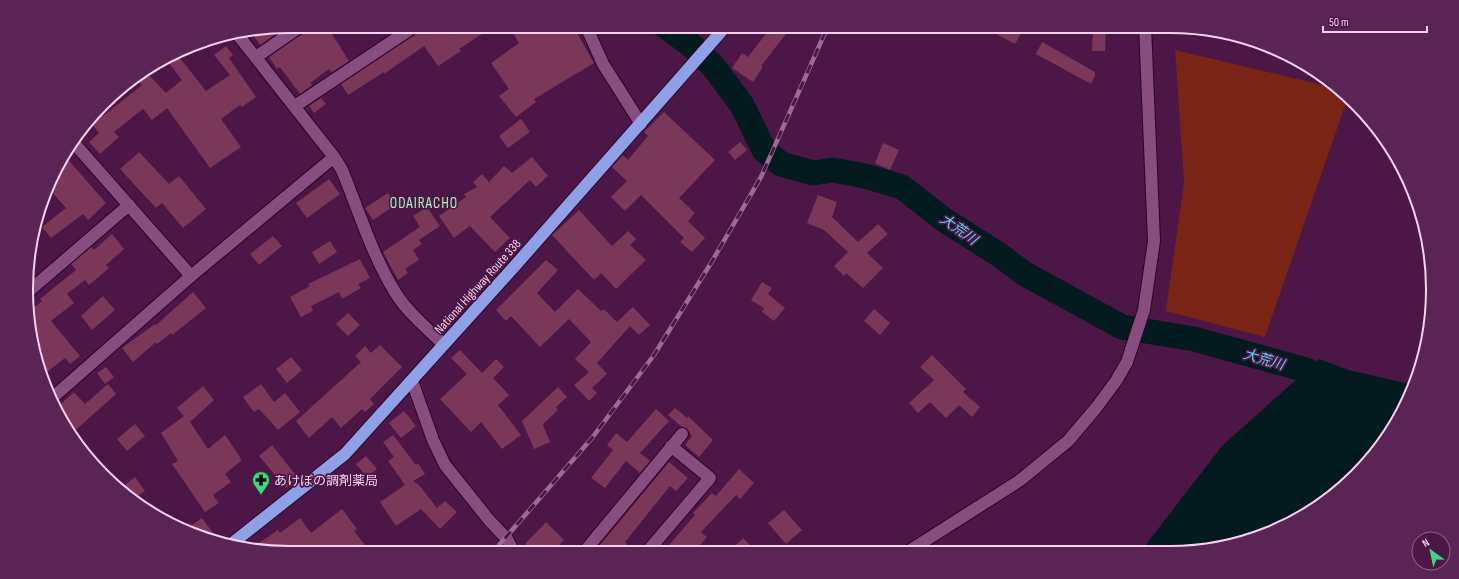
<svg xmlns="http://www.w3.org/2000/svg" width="1459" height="579" viewBox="0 0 1459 579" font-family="'Sofia Sans Condensed','Noto Sans JP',sans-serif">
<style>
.green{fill:#792414}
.water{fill:#031a1f}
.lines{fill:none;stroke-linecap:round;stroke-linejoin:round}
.river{stroke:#031a1f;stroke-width:25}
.building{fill:#7b3757}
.street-casing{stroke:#2c0428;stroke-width:14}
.secondary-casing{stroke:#2c0428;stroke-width:14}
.highway-casing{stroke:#2c0428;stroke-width:14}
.street{stroke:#874d7e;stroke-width:12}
.secondary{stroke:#874d7e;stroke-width:12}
.highway{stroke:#8fa0e6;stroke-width:12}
.rail-casing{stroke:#996c93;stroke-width:4.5}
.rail{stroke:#4c1646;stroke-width:3;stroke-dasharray:9;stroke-linecap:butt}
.labels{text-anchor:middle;stroke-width:3.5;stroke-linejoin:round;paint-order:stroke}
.street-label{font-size:13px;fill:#f5d3ef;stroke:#4c1646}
.poi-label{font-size:13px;fill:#f5d3ef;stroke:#4c1646;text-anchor:start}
.water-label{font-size:14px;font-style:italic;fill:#5dd4eb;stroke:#4c1646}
.quarter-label{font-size:15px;letter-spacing:1px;fill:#aaf1bd;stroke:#4c1646}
.rim{fill:none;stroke:#f5d3ef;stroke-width:2}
</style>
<rect width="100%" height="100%" fill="#4c1646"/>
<!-- green -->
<path class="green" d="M 1175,50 L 1339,89 L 1348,97 L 1265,337 L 1166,311 L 1184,182 Z"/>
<!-- water -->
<path class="water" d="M 1319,359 L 1349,370 L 1413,385 L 1398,421 L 1343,487 L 1286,526 L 1204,551 L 1141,551 L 1222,446 Z"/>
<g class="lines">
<!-- river -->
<path class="river" d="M 665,26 L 691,45 L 713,66 L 742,105 L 764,150 L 781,164 L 813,173 L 833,170 L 865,176 L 902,187 L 943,219 L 998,254 L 1025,274 L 1122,327 L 1194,339 L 1306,370"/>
</g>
<!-- building -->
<path class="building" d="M 287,26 L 260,45 L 251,32 Z
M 308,26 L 327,26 L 349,61 L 332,72 L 329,69 L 310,83 L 312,85 L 300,94 L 280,67 L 277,69 L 269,57 L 305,32 Z
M 422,26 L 494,26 L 459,49 L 461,51 L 438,66 L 424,46 L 384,74 L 384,72 L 348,95 L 341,84 L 419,32 Z
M 509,26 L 573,26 L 594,63 L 534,99 L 536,102 L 516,117 L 499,96 L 509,89 L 491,63 L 519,43 Z
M 772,26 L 792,26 L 761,66 L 763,67 L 753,82 L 732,68 L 742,53 L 748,57 Z
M 981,26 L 1025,26 L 1015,44 Z
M 1093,26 L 1106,26 L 1105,51 L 1092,51 Z
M 1042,42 L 1095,72 L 1095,76 L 1091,84 L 1036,54 Z
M 226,46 L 233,55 L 229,58 L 256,97 L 242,107 L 240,105 L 221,119 L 241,147 L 210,168 L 167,108 L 152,120 L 143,109 L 114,132 L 119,137 L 100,154 L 89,142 L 99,133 L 91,122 L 94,118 L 101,113 L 103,116 L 142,85 L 140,82 L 148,74 L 166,93 L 182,80 L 165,58 L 176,53 L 206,91 L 230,75 L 214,55 Z
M 321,98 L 326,104 L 314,113 L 309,106 Z
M 664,112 L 715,160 L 679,198 L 695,213 L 688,221 L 705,238 L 692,252 L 680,242 L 684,238 L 641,195 L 625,211 L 611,197 L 627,181 L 612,167 L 623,155 L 628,160 L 648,136 L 644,132 Z
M 521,119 L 530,132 L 508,148 L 499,136 Z
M 740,142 L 747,150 L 735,160 L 728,152 Z
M 883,143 L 899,150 L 890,170 L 875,163 Z
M 139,152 L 169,184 L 179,176 L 206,209 L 183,228 L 162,203 L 156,208 L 120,169 Z
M 64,155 L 106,203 L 88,220 L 83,214 L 51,238 L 42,227 L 66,208 L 49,189 Z
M 532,157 L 548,176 L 536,187 L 530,180 L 490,217 L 510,238 L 495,252 L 470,226 L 454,238 L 439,216 L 466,197 L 464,194 L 477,187 L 473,182 L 482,174 L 489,182 L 504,166 L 512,173 Z
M 329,179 L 340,194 L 307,218 L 296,203 Z
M 388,193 L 396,205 L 373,220 L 365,208 Z
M 818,195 L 837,202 L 832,217 L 858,242 L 878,224 L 888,234 L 867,253 L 883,268 L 863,288 L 846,273 L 844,276 L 834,266 L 848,252 L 824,230 L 807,223 Z
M 427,207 L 440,226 L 419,240 L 422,244 L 413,250 L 419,260 L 405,269 L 408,273 L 398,280 L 383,252 L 420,227 L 413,216 Z
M 579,210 L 612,246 L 628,231 L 636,239 L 630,245 L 646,260 L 616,289 L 601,273 L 594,280 L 552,235 Z
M 112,234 L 124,249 L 106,265 L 109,268 L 89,285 L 85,280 L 67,294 L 74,303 L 51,321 L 80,356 L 70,364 L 65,358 L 42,376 L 36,357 L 43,352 L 31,336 L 30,311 L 42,301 L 40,299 L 76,270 L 71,264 L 91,247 L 94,250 Z
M 273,236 L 282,246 L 259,265 L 250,254 Z
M 330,241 L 337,252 L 319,264 L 312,252 Z
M 360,259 L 370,278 L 358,284 L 361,288 L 342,299 L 339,292 L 311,306 L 313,311 L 301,317 L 290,297 L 310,286 L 308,284 Z
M 546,260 L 558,270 L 537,293 L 555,312 L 578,289 L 601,311 L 604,309 L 617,322 L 633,307 L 650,325 L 639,335 L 630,326 L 597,363 L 607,374 L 592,388 L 597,393 L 589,401 L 574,385 L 589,372 L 575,359 L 591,342 L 569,319 L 540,347 L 511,316 L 506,321 L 496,310 Z
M 762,282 L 772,288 L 768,294 L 785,308 L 774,321 L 762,312 L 764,308 L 751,300 Z
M 193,292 L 206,308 L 172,335 L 171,333 L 157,344 L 156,342 L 133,362 L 122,348 L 155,324 L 156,325 Z
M 103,296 L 115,310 L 92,330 L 81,316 Z
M 874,309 L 890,323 L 880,335 L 864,321 Z
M 348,313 L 360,325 L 348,336 L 336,324 Z
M 380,345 L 402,367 L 370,399 L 374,404 L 365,412 L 362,409 L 341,428 L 332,417 L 309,438 L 296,421 L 361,362 L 355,356 L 365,346 L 371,353 Z
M 460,350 L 482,373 L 496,359 L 504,367 L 493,378 L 509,395 L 498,405 L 521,435 L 502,449 L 481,422 L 471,432 L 440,399 L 467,374 L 451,358 Z
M 932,355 L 966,389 L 963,392 L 980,407 L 972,417 L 959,405 L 946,418 L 930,402 L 918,413 L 909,403 L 934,380 L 920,367 Z
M 291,357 L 302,370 L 287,383 L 276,369 Z
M 106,367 L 114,377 L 105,384 L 97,373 Z
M 108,384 L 116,394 L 70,435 L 56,408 L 74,392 L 85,404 Z
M 261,384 L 274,402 L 285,393 L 300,412 L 278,430 L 259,409 L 254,412 L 243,397 Z
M 203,386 L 214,400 L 190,422 L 208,449 L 225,435 L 242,460 L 225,474 L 231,482 L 213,495 L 219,503 L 205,512 L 172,464 L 178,461 L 161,433 L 184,416 L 177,408 Z
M 558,387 L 567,397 L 556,407 L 558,410 L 544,423 L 543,425 L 550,442 L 534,449 L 522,421 Z
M 675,408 L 687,418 L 688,416 L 713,440 L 699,457 L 685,445 L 692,436 L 687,429 L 682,427 L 668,415 Z
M 656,409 L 669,421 L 640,453 L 650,461 L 640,473 L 626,461 L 605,488 L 591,478 L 613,450 L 607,445 L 616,433 L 627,442 Z
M 404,411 L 416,426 L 401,438 L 389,423 Z
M 135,424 L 145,436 L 127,451 L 117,439 Z
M 393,435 L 416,465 L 418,463 L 425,474 L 413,481 L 419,485 L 437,508 L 445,501 L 457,512 L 440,529 L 421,509 L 396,526 L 380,502 L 405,485 L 388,461 L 394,457 L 383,442 Z
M 272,445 L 298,478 L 286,488 L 259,456 Z
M 366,456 L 377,469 L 367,477 L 356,464 Z
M 669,462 L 688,478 L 676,491 L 670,486 L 625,542 L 627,544 L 621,552 L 596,552 L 601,546 L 600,545 Z
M 739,469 L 754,483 L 740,499 L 736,495 L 701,532 L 707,537 L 694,552 L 663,552 L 695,515 L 693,513 L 712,493 L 716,496 Z
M 135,477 L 145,491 L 134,498 L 125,485 Z
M 342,509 L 357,529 L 354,531 L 371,553 L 290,553 L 252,548 L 278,530 L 280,533 L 300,518 L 311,533 Z
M 784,510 L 802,530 L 786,544 L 768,523 Z
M 202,518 L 221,544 L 185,530 Z
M 546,522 L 564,540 L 552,552 L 534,552 L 525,544 Z
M 743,538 L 757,552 L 729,552 Z"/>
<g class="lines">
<!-- street casing -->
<g class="street-casing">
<path id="street" d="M 586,26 L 603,64 L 641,124
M 256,57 L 301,26
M 115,92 L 118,90
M 295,106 L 415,26
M 74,143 L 191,276
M 29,291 L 129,205
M 412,381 L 433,440 L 445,465 L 489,520 L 507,539 L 514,552
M 584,552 L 682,434
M 647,552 L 710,478 L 671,446"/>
</g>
<!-- secondary casing -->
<g class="secondary-casing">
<path id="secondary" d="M 238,35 L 334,157 L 342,170 C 358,209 373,257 395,292 C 407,312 427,328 443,344
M 51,399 L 191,276 L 334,157
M 909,551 L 1019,481 L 1068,441 L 1096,408 L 1116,381 L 1127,362 L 1144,310 L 1154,241 L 1145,26"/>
</g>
<!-- highway casing -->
<g class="highway-casing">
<path id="highway" d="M 230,545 L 345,454 L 513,268 L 726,26"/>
</g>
<!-- street -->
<use href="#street" class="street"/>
<!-- secondary -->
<use href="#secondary" class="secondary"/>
<!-- highway -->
<use href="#highway" class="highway"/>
<!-- rail casing -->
<g class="rail-casing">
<path id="rail" d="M 493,552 L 592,438 L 654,355 L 711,263 L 761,177 L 828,26"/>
</g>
<!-- rail -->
<use href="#rail" class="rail"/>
</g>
<!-- icons -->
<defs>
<g id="pharmacy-pin" transform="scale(0.9)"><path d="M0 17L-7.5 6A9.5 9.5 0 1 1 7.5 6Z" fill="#3fd77d" stroke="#4c1646"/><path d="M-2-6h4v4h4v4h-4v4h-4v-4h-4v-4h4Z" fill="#111"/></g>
</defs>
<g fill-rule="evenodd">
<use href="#pharmacy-pin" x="261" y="480"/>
</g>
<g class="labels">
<!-- street labels -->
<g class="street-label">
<text transform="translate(477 286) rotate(-48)" y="5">National Highway Route 338</text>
</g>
<!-- poi labels -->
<g class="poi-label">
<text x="274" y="485">あけぼの調剤薬局</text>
</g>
<!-- water labels -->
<g class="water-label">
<text transform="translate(959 229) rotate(35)" y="5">大荒川</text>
<text transform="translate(1264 359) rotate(16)" y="5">大荒川</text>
</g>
<!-- quarter labels -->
<g class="quarter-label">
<text x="424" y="208">ODAIRACHO</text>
</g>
</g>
<!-- crop -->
<path d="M0 0H1459V579H0ZM289 33H1170A256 256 0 0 1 1426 289V290A256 256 0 0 1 1170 546H289A256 256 0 0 1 33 290V289A256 256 0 0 1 289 33Z" fill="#5a2554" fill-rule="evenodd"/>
<path class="rim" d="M289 33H1170A256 256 0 0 1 1426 289V290A256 256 0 0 1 1170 546H289A256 256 0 0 1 33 290V289A256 256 0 0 1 289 33Z"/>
<!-- north arrow -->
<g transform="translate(1431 551) rotate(327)"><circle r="19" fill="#4c1646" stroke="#90628a"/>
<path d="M0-3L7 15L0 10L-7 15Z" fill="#3fd77d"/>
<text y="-6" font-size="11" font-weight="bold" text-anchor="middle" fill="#f5d3ef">N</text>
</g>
<!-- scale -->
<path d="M1323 26v6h104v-6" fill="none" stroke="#f5d3ef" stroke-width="2"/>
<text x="1329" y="26" font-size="12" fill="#f5d3ef" stroke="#4c1646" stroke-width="3" paint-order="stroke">50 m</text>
</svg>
